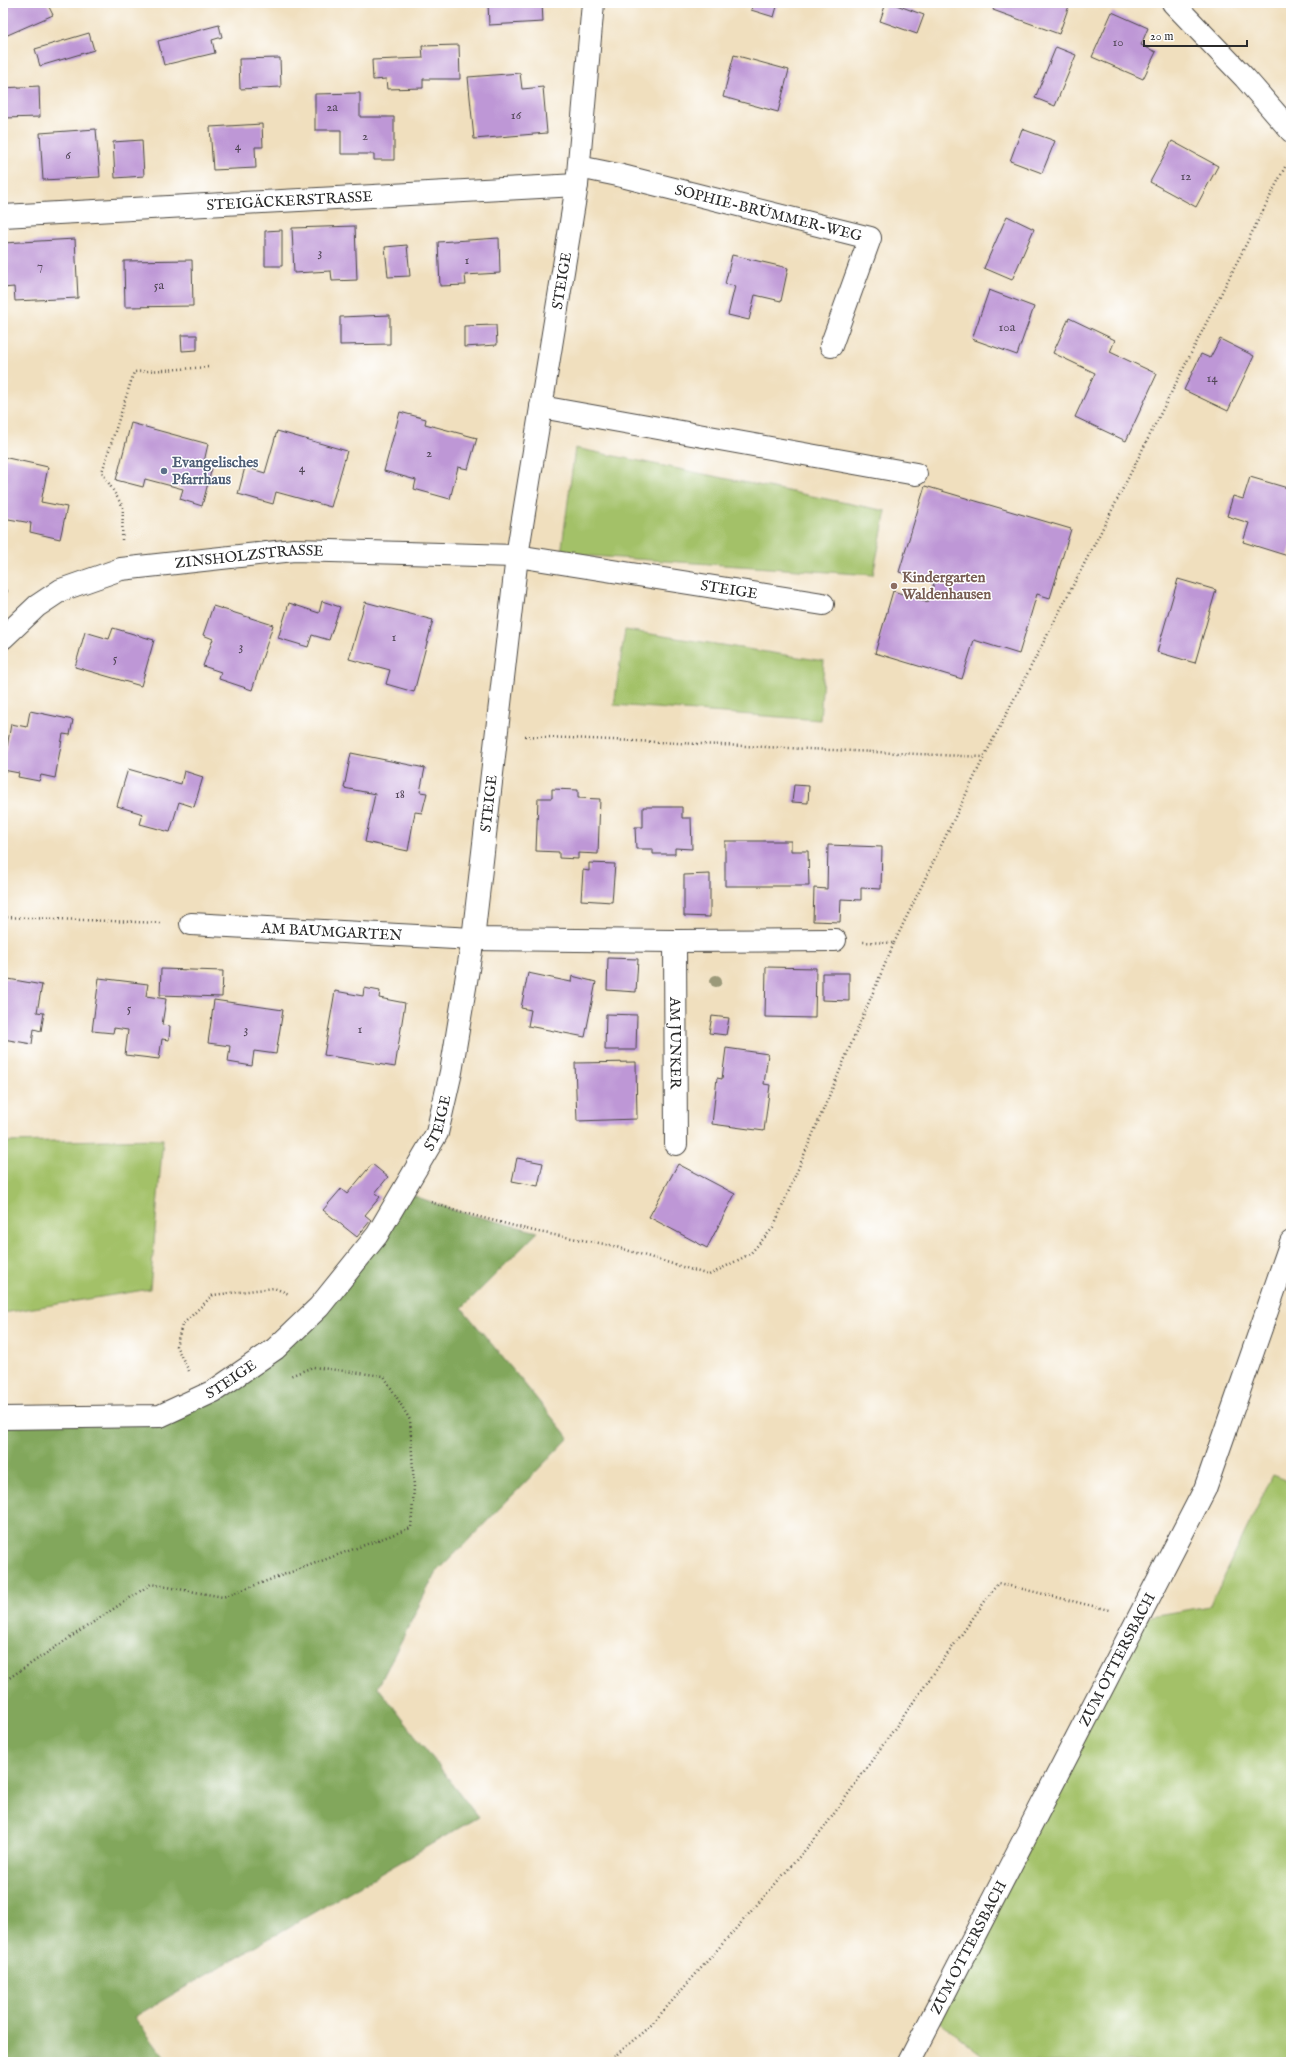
<svg xmlns="http://www.w3.org/2000/svg" width="1294" height="2065" viewBox="0 0 1294 2065" font-family="'IM FELL English',serif">
<style>
.green{fill:#a3c168;stroke:#67764a}
.forest{fill:#82a75c;stroke:#566944}
.building{fill:#be97d6}
.lines{fill:none;stroke-linecap:round;stroke-linejoin:round}
.minor-casing{stroke:#494641;stroke-width:24}
.path{stroke:#494641;stroke-width:2.5;stroke-dasharray:1 3;stroke-linecap:butt}
.minor{stroke:#fff;stroke-width:22}
.tree{fill:#9b9979}
.service-dot{fill:#5c6f8a;stroke:#fff;stroke-width:1.5}
.education-dot{fill:#8d6e63;stroke:#fff;stroke-width:1.5}
.labels{text-anchor:middle;stroke-width:3;stroke-linejoin:round;paint-order:stroke}
.number-label{font-size:13px;fill:#504656}
.street-label{font-size:15px;fill:#2b2b2b;stroke:#fff}
.service-label{font-size:15px;font-weight:bold;fill:#4e5e75;stroke:#fff;text-anchor:start}
.education-label{font-size:15px;font-weight:bold;fill:#785e54;stroke:#fff;text-anchor:start}
</style>
<rect width="100%" height="100%" fill="#fff"/>
<filter id="ink" filterUnits="userSpaceOnUse"><feTurbulence type="fractalNoise" baseFrequency=".025" numOctaves="2"/><feDisplacementMap in="SourceGraphic" scale="8" xChannelSelector="R" yChannelSelector="G"/><feConvolveMatrix kernelMatrix="1 2 1 2 8 2 1 2 1" color-interpolation-filters="sRGB"/></filter>
<filter id="wash" filterUnits="userSpaceOnUse"><feTurbulence type="fractalNoise" baseFrequency=".012" numOctaves="4" result="noise"/><feDisplacementMap in="SourceGraphic" scale="16" xChannelSelector="R" yChannelSelector="G"/><feGaussianBlur stdDeviation="0.9" result="paint"/><feColorMatrix in="noise" values="0 0 0 0 0 0 0 0 0 0 0 0 0 0 0 0 0 1.4 0 .05"/><feComposite in="paint" operator="in"/></filter>
<g filter="url(#wash)">
<rect width="100%" height="100%" fill="#f0dfbe"/>
<!-- green -->
<path class="green" d="M 575,448 L 886,511 L 873,575 L 561,554 Z
M 625,630 L 824,661 L 820,720 L 614,705 Z
M 163,1139 L 150,1289 L 3,1313 L 3,1142 Z
M 1273,1475 L 1291,1482 L 1291,2062 L 991,2062 L 933,2016 L 1139,1618 L 1209,1606 Z"/>
<!-- forest -->
<path class="forest" d="M 404,1192 L 456,1211 L 538,1232 L 462,1308 L 569,1438 L 435,1574 L 378,1687 L 478,1817 L 134,2017 L 168,2062 L 3,2062 L 3,1418 L 160,1416 L 275,1349 Z"/>
<g id="blocks">
<!-- building -->
<path class="building" d="M 3,3 L 47,3 L 53,15 L 3,37 Z
M 488,3 L 542,3 L 543,22 L 489,25 Z
M 753,3 L 778,3 L 774,17 L 751,10 Z
M 886,3 L 891,3 L 924,15 L 917,34 L 880,21 Z
M 996,3 L 1070,3 L 1059,34 L 993,10 Z
M 1112,12 L 1148,28 L 1141,45 L 1156,52 L 1143,79 L 1092,57 Z
M 219,25 L 222,37 L 212,40 L 215,53 L 164,65 L 158,41 Z
M 89,33 L 94,50 L 40,66 L 35,49 Z
M 459,45 L 460,79 L 423,79 L 423,88 L 387,89 L 386,79 L 373,80 L 372,60 L 423,58 L 422,46 Z
M 1056,47 L 1076,55 L 1055,106 L 1035,98 Z
M 734,55 L 789,70 L 778,112 L 723,97 Z
M 280,58 L 281,87 L 240,89 L 239,59 Z
M 520,73 L 522,89 L 543,87 L 547,133 L 474,139 L 468,77 Z
M 39,86 L 40,117 L 3,118 L 3,88 Z
M 360,93 L 360,117 L 394,117 L 394,160 L 374,160 L 374,154 L 341,154 L 341,130 L 315,130 L 315,94 Z
M 262,124 L 263,147 L 255,147 L 256,168 L 213,170 L 210,127 Z
M 96,129 L 100,177 L 43,180 L 40,133 Z
M 1022,129 L 1055,141 L 1042,173 L 1010,161 Z
M 142,140 L 144,176 L 115,178 L 113,142 Z
M 1172,141 L 1218,166 L 1196,207 L 1150,182 Z
M 1007,216 L 1034,229 L 1012,280 L 984,268 Z
M 355,226 L 357,280 L 332,281 L 331,271 L 294,273 L 292,228 Z
M 282,230 L 282,266 L 265,266 L 265,231 Z
M 499,238 L 500,273 L 465,275 L 466,285 L 440,286 L 438,242 Z
M 75,239 L 78,298 L 15,301 L 14,287 L 3,288 L 3,243 Z
M 407,245 L 410,276 L 388,277 L 385,247 Z
M 732,255 L 788,268 L 781,301 L 755,295 L 749,320 L 728,315 L 735,286 L 725,284 Z
M 192,260 L 193,306 L 125,307 L 124,261 Z
M 989,290 L 1034,307 L 1017,355 L 972,339 Z
M 390,315 L 390,344 L 340,345 L 340,317 Z
M 1069,318 L 1115,340 L 1110,352 L 1157,374 L 1126,441 L 1075,417 L 1095,373 L 1053,353 Z
M 496,325 L 497,345 L 464,347 L 464,326 Z
M 181,335 L 197,335 L 197,350 L 182,351 Z
M 1220,339 L 1254,356 L 1228,411 L 1184,390 L 1201,354 L 1210,358 Z
M 400,412 L 426,419 L 425,424 L 477,438 L 468,469 L 458,467 L 450,499 L 414,489 L 416,480 L 384,471 Z
M 131,423 L 208,444 L 204,462 L 213,464 L 202,506 L 180,499 L 183,489 L 145,479 L 143,487 L 116,480 Z
M 277,431 L 347,451 L 331,507 L 276,492 L 273,504 L 238,494 L 245,467 L 265,473 Z
M 3,457 L 48,467 L 41,502 L 67,507 L 60,539 L 30,532 L 31,523 L 3,518 Z
M 1250,477 L 1291,489 L 1291,547 L 1288,556 L 1243,542 L 1249,523 L 1227,516 L 1233,496 L 1243,499 Z
M 925,486 L 1071,529 L 1050,598 L 1037,594 L 1019,654 L 974,640 L 962,679 L 875,653 L 893,591 L 928,602 L 934,583 L 899,572 Z
M 1178,579 L 1216,590 L 1195,663 L 1157,652 Z
M 322,601 L 340,607 L 329,640 L 312,635 L 308,647 L 278,638 L 289,603 L 319,613 Z
M 365,602 L 433,620 L 414,692 L 386,684 L 390,670 L 349,659 Z
M 213,606 L 273,625 L 252,690 L 219,679 L 221,672 L 203,666 L 213,639 L 203,635 Z
M 113,628 L 154,640 L 141,686 L 75,667 L 85,632 L 109,639 Z
M 30,711 L 73,720 L 70,735 L 63,734 L 55,778 L 41,775 L 39,781 L 18,777 L 19,773 L 3,770 L 11,724 L 27,727 Z
M 351,753 L 425,768 L 420,792 L 427,793 L 422,813 L 415,812 L 408,851 L 365,842 L 375,794 L 344,788 Z
M 128,769 L 181,784 L 184,771 L 203,777 L 194,807 L 179,802 L 170,832 L 140,824 L 143,814 L 117,806 Z
M 794,785 L 809,786 L 808,803 L 792,802 Z
M 552,789 L 578,790 L 578,798 L 600,799 L 598,854 L 578,853 L 578,859 L 559,858 L 559,852 L 536,851 L 538,798 L 552,798 Z
M 643,807 L 682,807 L 682,818 L 691,818 L 692,849 L 675,848 L 675,854 L 653,854 L 653,849 L 636,849 L 635,827 L 643,827 Z
M 725,841 L 791,841 L 791,851 L 808,851 L 809,886 L 725,886 Z
M 828,845 L 882,847 L 881,889 L 861,888 L 861,900 L 841,899 L 840,922 L 813,921 L 814,888 L 827,889 Z
M 589,863 L 615,864 L 612,902 L 581,900 L 583,870 L 589,871 Z
M 710,874 L 710,917 L 684,916 L 684,875 Z
M 608,958 L 638,959 L 636,992 L 607,990 Z
M 766,967 L 816,968 L 815,1018 L 765,1017 Z
M 161,969 L 223,971 L 222,997 L 160,995 Z
M 528,973 L 571,982 L 572,976 L 596,982 L 585,1037 L 528,1026 L 531,1010 L 521,1008 Z
M 822,973 L 849,973 L 849,1001 L 822,1000 Z
M 3,978 L 42,985 L 37,1012 L 44,1013 L 41,1031 L 34,1029 L 32,1044 L 3,1039 Z
M 99,978 L 148,984 L 146,996 L 166,999 L 162,1025 L 170,1026 L 169,1040 L 162,1039 L 159,1059 L 125,1055 L 128,1030 L 114,1028 L 113,1033 L 92,1031 Z
M 364,988 L 380,991 L 379,998 L 405,1003 L 395,1067 L 324,1055 L 335,991 L 363,996 Z
M 214,1000 L 283,1010 L 276,1054 L 254,1051 L 252,1066 L 228,1062 L 230,1046 L 208,1043 Z
M 606,1014 L 637,1015 L 636,1050 L 605,1050 Z
M 712,1016 L 729,1018 L 726,1035 L 709,1033 Z
M 726,1048 L 768,1054 L 764,1084 L 770,1085 L 764,1131 L 712,1124 L 717,1078 L 722,1079 Z
M 636,1062 L 637,1119 L 577,1121 L 575,1063 Z
M 517,1158 L 543,1163 L 538,1186 L 512,1181 Z
M 372,1164 L 388,1177 L 375,1193 L 380,1197 L 365,1215 L 371,1220 L 357,1237 L 323,1210 L 341,1189 L 347,1194 Z
M 678,1164 L 735,1194 L 707,1248 L 649,1217 Z"/>
</g>
</g>
<g filter="url(#ink)">
<use href="#blocks" fill-opacity="0" stroke="#494641" stroke-width="1"/>
<g class="lines">
<!-- minor casing -->
<g class="minor-casing">
<g id="minor">
<path d="M 1173,3 L 1245,78 L 1291,131"/>
<path id="s1" d="M 579,167 L 618,175 L 870,238 L 831,346"/>
<path id="s2" d="M 3,216 L 577,185"/>
<path d="M 541,407 L 916,474"/>
<path id="s3" d="M 3,638 L 37,606 L 61,590 L 121,569 L 294,550 L 517,556 L 823,604"/>
<path id="s4" d="M 191,924 L 473,939 L 675,941 L 835,940"/>
<path id="s5" d="M 675,941 L 676,1144"/>
<path id="s6" d="M 3,1418 L 160,1416 L 214,1391 L 275,1349 L 319,1307 L 377,1235 L 437,1133 L 451,1072 L 473,939 L 517,556 L 577,185 L 593,3"/>
<path id="s7" d="M 909,2062 L 1205,1489 L 1291,1242"/>
</g>
</g>
<!-- path -->
<path class="path" d="M 122,540 L 123,507 L 102,472 L 134,372 L 209,367
M 3,591 L 9,591
M 525,736 L 984,757
M 3,917 L 162,923
M 894,943 L 984,757 L 1108,518 L 1286,165
M 431,1202 L 456,1211 L 538,1232 L 610,1245 L 709,1275 L 750,1254 L 773,1228 L 894,943 L 863,942
M 189,1371 L 176,1346 L 182,1325 L 213,1295 L 274,1288 L 289,1294
M 3,1682 L 151,1584 L 223,1597 L 411,1528 L 414,1488 L 410,1420 L 384,1376 L 313,1367 L 290,1376
M 608,2062 L 651,2025 L 821,1832 L 998,1583 L 1109,1610"/>
<!-- minor -->
<use href="#minor" class="minor"/>
</g>
<!-- trees -->
<circle class="tree" cx="716" cy="981" r="6"/>
</g>
<!-- markers -->
<circle class="service-dot" cx="164" cy="471" r="4"/>
<circle class="education-dot" cx="894" cy="586" r="4"/>
<g class="labels">
<!-- number labels -->
<g class="number-label">
<text x="1118" y="46">10</text>
<text x="332" y="111">2a</text>
<text x="516" y="119">16</text>
<text x="365" y="140">2</text>
<text x="238" y="150">4</text>
<text x="68" y="159">6</text>
<text x="1186" y="180">12</text>
<text x="320" y="256">3</text>
<text x="467" y="264">1</text>
<text x="40" y="270">7</text>
<text x="159" y="289">5a</text>
<text x="1007" y="331">10a</text>
<text x="1212" y="382">14</text>
<text x="429" y="457">2</text>
<text x="302" y="472">4</text>
<text x="394" y="641">1</text>
<text x="241" y="650">3</text>
<text x="115" y="662">5</text>
<text x="400" y="798">18</text>
<text x="129" y="1012">5</text>
<text x="246" y="1033">3</text>
<text x="360" y="1033">1</text>
</g>
<!-- street labels -->
<g class="street-label">
<text dy="5" stroke="none"><textPath href="#s2" startOffset="287">STEIGÄCKERSTRASSE</textPath></text>
<text dy="5" stroke="none"><textPath href="#s1" startOffset="195">SOPHIE-BRÜMMER-WEG</textPath></text>
<text dy="5" stroke="none"><textPath href="#s6" startOffset="1424">STEIGE</textPath></text>
<text dy="5" stroke="none"><textPath href="#s3" startOffset="268">ZINSHOLZSTRASSE</textPath></text>
<text dy="5" stroke="none"><textPath href="#s3" startOffset="751">STEIGE</textPath></text>
<text dy="5" stroke="none"><textPath href="#s6" startOffset="896">STEIGE</textPath></text>
<text dy="5" stroke="none"><textPath href="#s4" startOffset="141">AM BAUMGARTEN</textPath></text>
<text dy="5" stroke="none"><textPath href="#s5" startOffset="102">AM JUNKER</textPath></text>
<text dy="5" stroke="none"><textPath href="#s6" startOffset="572">STEIGE</textPath></text>
<text dy="5" stroke="none"><textPath href="#s6" startOffset="237">STEIGE</textPath></text>
<text dy="5" stroke="none"><textPath href="#s7" startOffset="453">ZUM OTTERSBACH</textPath></text>
<text dy="5" stroke="none"><textPath href="#s7" startOffset="129">ZUM OTTERSBACH</textPath></text>
</g>
<!-- service labels -->
<g class="service-label">
<text x="172" y="467">Evangelisches<tspan x="172" dy="17">Pfarrhaus</tspan></text>
</g>
<!-- education labels -->
<g class="education-label">
<text x="902" y="582">Kindergarten<tspan x="902" dy="17">Waldenhausen</tspan></text>
</g>
</g>
<!-- margin -->
<rect width="1294" height="2065" fill="none" stroke="#fff" stroke-width="16"/>
<!-- scale -->
<path d="M1144 40v6h103v-6" fill="none" stroke="#2b2b2b" stroke-width="2"/>
<text x="1150" y="40" font-size="12" fill="#2b2b2b" stroke="#ffffff" stroke-width="3" paint-order="stroke">20 m</text>
</svg>
